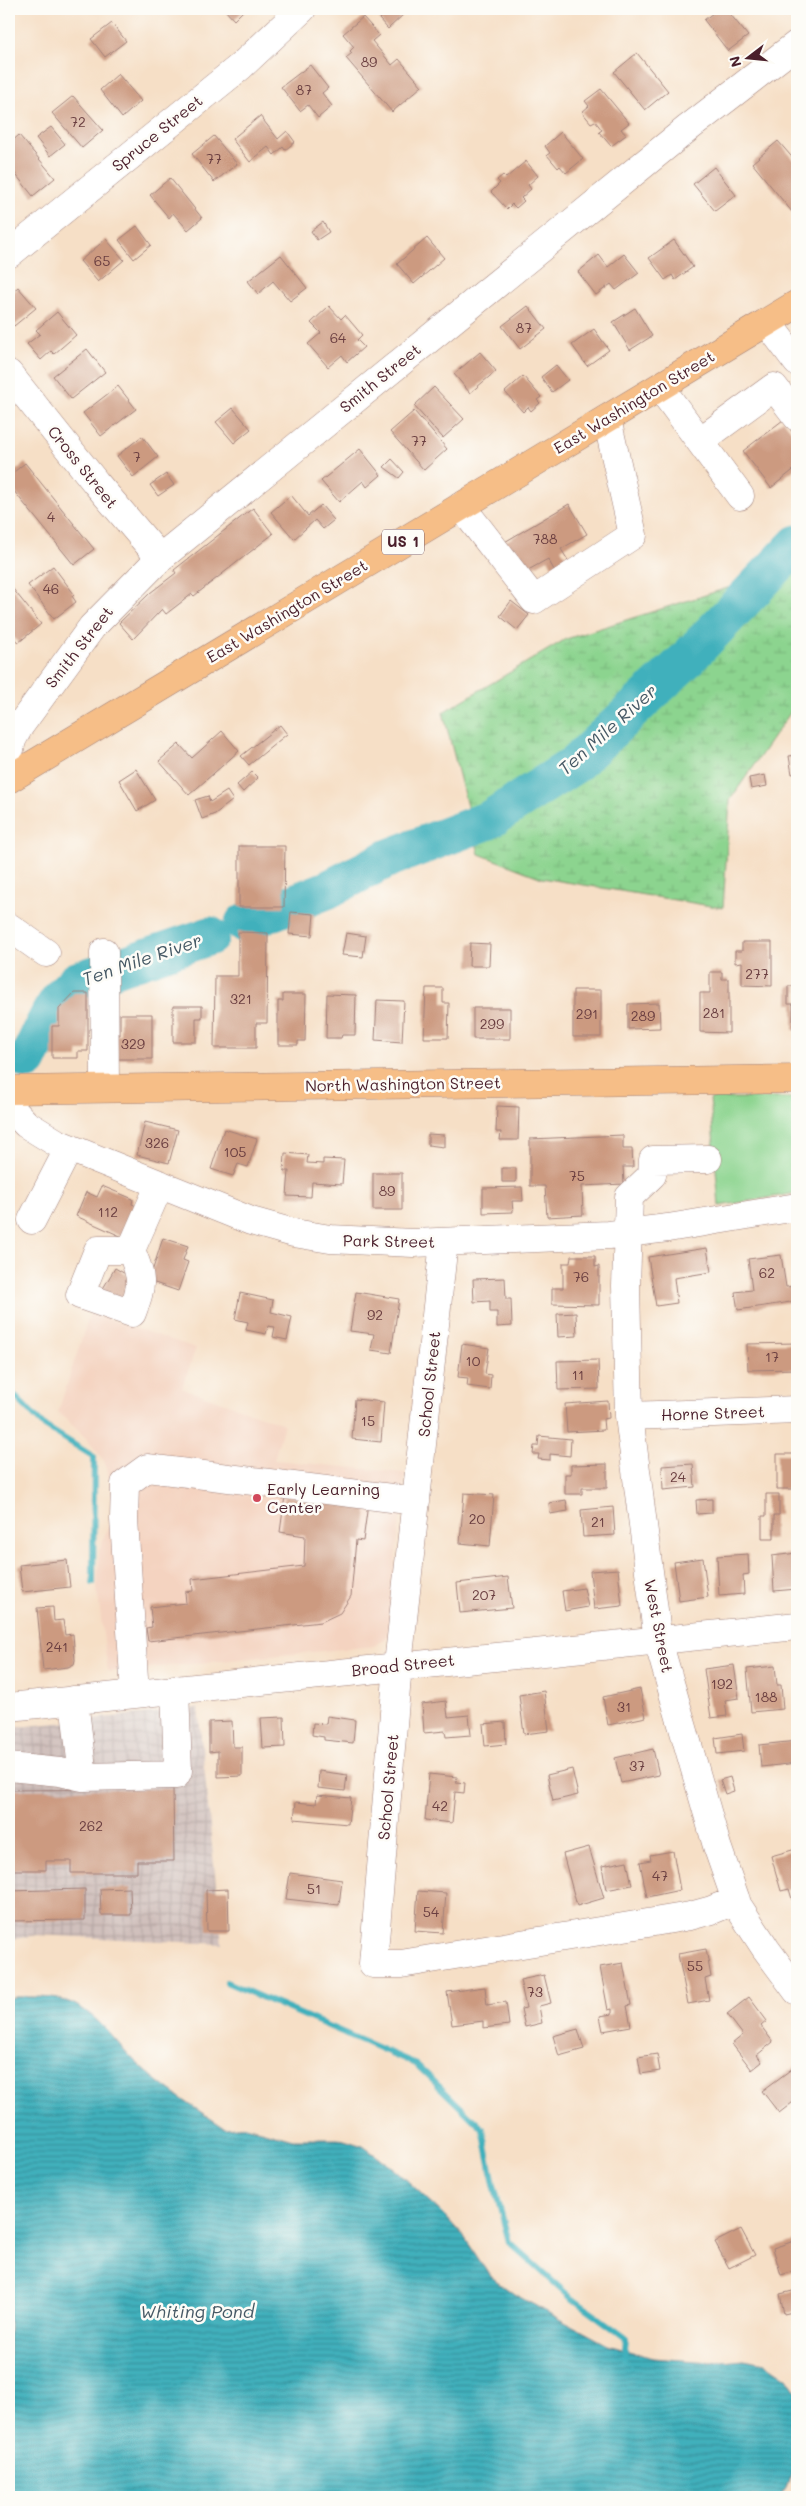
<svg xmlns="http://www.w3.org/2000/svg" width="806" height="2506" viewBox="0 0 806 2506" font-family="Mali,sans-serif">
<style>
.built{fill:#f4d3c0}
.industrial{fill:url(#industrial-grid)}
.green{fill:#8cd48f;stroke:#6b7a5d}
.wetland{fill:url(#wetland-marsh);stroke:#6b7a5d}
.water{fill:url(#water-rules);stroke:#466874}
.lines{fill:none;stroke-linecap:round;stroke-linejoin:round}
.stream{stroke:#41b0bc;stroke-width:6}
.river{stroke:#41b0bc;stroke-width:39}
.building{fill:#cc9a80}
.minor-casing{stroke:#a07f78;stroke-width:29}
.major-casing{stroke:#a07f78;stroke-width:29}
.minor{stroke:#fff;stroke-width:28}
.major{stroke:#f6be87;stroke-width:28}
.poi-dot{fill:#d1495b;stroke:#fdfcf7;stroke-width:2}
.labels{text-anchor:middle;stroke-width:5;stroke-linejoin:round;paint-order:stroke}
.number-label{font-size:14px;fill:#6a3e40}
.shield{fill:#fdfcf7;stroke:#806168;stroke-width:1}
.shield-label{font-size:15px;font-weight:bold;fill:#4a1f2b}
.street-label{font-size:16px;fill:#4a1f2b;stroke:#fdfcf7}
.poi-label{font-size:16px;fill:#4a1f2b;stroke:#fdfcf7;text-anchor:start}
.water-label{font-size:18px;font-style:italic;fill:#465965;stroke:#fdfcf7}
</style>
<defs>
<pattern id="industrial-grid" width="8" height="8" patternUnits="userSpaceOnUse" patternTransform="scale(1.25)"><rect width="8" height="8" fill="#d0c0bc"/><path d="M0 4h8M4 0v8" fill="none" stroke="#b4a5a2"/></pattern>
<pattern id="wetland-marsh" width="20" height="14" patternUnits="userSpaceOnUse" patternTransform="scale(1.25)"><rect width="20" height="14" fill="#8cd48f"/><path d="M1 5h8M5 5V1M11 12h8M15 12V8" fill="none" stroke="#7ab67c"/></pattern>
<pattern id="water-rules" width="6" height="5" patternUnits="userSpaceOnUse" patternTransform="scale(1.25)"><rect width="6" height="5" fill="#41b0bc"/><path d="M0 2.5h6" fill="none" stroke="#388f99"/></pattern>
</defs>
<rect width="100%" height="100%" fill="#fdfcf7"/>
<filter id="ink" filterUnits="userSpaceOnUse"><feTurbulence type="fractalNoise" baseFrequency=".02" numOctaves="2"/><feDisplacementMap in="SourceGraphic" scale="10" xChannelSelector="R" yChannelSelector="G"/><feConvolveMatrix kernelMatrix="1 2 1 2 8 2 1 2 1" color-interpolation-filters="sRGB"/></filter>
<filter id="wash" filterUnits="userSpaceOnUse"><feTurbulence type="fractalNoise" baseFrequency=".0096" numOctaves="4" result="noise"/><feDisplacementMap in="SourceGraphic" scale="20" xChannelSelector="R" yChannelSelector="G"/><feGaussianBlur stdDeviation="1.12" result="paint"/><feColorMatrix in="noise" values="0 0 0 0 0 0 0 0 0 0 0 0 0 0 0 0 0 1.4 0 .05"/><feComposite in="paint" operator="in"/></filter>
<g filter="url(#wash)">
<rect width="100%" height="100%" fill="#f6dfc6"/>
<!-- built -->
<path class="built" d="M 90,1313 L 196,1348 L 182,1388 L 284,1424 L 274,1460 L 405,1473 L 387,1637 L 374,1646 L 108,1672 L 97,1588 L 99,1551 L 113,1513 L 111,1484 L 104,1461 L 87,1439 L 58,1412 Z"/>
<!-- industrial -->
<path class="industrial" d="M 198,1708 L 222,1944 L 37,1935 L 9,1940 L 9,1728 Z"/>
<!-- green -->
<path class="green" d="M 710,1098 L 797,1098 L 797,1193 L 719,1206 Z"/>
<!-- wetland -->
<path class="wetland" d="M 797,569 L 797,703 L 730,800 L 723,908 L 542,878 L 479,854 L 443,712 L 566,639 L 737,585 Z"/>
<!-- water -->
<path class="water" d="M 15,1997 C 33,1997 55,1996 72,2003 C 100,2016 115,2042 136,2062 C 163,2088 195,2108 225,2128 L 246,2126 L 293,2139 L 341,2139 L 363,2146 L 396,2170 L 444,2215 L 465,2238 L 489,2275 L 514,2294 L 608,2345 L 653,2358 L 712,2362 L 744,2359 L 765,2363 L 787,2378 L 797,2393 L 797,2460 L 782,2497 L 9,2497 L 9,1998 Z"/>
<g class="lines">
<!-- stream -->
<path class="stream" d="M 9,1390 L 43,1425 L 94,1457 L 93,1583
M 226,1982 L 416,2064 L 483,2129 L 494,2185 L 509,2242 L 569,2296 L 626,2338 L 624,2358"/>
<!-- river -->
<path class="river" d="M 244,923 L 327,890 L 389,858 L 489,820 L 574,765 L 686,660 L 797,544
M 28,1060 C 41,1033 52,1000 77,981 L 210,936"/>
</g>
<g id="blocks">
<!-- building -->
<path class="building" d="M 224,9 L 245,9 L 234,20 Z
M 378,9 L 405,9 L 403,10 L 405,13 L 388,29 L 379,19 L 384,14 Z
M 718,9 L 726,9 L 748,36 L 728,51 L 704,20 Z
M 363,17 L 379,35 L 372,41 L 392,65 L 399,59 L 422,86 L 392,112 L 346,58 L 352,53 L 350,51 L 354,47 L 343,34 Z
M 112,23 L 126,41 L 105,57 L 91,39 Z
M 637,53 L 668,91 L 645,110 L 614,72 Z
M 310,65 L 328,88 L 322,93 L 332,106 L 318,118 L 308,105 L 300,111 L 281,87 Z
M 118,74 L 141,101 L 122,118 L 100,90 Z
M 601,89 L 629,123 L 621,129 L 626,135 L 611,146 L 599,132 L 602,130 L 595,121 L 591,123 L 582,112 L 589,106 L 585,101 Z
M 73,96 L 103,130 L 82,148 L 52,113 Z
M 260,116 L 278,139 L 287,131 L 295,142 L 285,150 L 283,147 L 274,155 L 268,147 L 250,162 L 232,139 Z
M 51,127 L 65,144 L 50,156 L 36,138 Z
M 561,132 L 583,159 L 566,173 L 560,166 L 558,168 L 547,155 L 550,153 L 545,146 Z
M 19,135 L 55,178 L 33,196 L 9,166 L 9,144 Z
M 214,136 L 237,164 L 214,182 L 192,154 Z
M 778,141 L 797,163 L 797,218 L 752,163 Z
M 526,161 L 538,176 L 528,185 L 531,189 L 521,198 L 524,201 L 516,208 L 512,204 L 507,209 L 491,192 L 500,183 L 497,180 L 503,175 L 506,178 Z
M 714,167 L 736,195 L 715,211 L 693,184 Z
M 170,178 L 202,218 L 188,230 L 173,213 L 169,218 L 150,195 Z
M 323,222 L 329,232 L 317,240 L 311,231 Z
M 137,226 L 151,245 L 134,259 L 119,240 Z
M 427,238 L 444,258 L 414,284 L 397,264 Z
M 106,239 L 124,260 L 98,282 L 80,261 Z
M 674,240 L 693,267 L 675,280 L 672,275 L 665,280 L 649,258 Z
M 624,254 L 639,273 L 616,290 L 611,284 L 596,295 L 578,272 L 599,255 L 608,267 Z
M 281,255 L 307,288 L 290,301 L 273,281 L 258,294 L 248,281 Z
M 18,287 L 36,308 L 14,326 L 9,319 L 9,295 Z
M 329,306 L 341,319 L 345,315 L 362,335 L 357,340 L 364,347 L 347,362 L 342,355 L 328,367 L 308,344 L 321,333 L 311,323 Z
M 528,306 L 546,329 L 520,349 L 502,326 Z
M 635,308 L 652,336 L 630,350 L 613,322 Z
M 57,312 L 76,335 L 54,354 L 51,351 L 41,360 L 27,344 L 40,334 L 36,330 Z
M 594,329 L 609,350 L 587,366 L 572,345 Z
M 87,349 L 105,372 L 71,399 L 53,376 Z
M 480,352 L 496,371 L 470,393 L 454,374 Z
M 556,365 L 568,380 L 552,392 L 541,377 Z
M 523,376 L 541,397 L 537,400 L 540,403 L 531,411 L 528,407 L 523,412 L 505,392 Z
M 118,386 L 136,409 L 101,436 L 83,413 Z
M 434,387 L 464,419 L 443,438 L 414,406 Z
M 233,408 L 251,429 L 234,443 L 216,422 Z
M 414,411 L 447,449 L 424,470 L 390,432 Z
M 783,420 L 797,438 L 797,467 L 771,488 L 743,451 Z
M 142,436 L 158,457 L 133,477 L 117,456 Z
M 360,449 L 381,475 L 367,487 L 363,481 L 339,502 L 321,481 Z
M 392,459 L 404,472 L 399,478 L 384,467 Z
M 25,463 L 94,549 L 74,565 L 9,485 L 9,476 Z
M 166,474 L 174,485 L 158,496 L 150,485 Z
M 291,495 L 308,516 L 321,505 L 334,520 L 323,529 L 315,520 L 294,539 L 271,512 Z
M 569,504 L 587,534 L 561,549 L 569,562 L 554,570 L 548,559 L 521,574 L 503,543 Z
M 253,508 L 273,534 L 194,596 L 192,594 L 166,614 L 162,609 L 133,639 L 119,623 L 150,593 L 176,573 L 174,570 Z
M 53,566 L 74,594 L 72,596 L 76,602 L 54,619 L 28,585 Z
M 9,584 L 41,624 L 18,643 L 9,631 Z
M 511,601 L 529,615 L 517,630 L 500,616 Z
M 280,725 L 287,734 L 249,765 L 241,756 Z
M 222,731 L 239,751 L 189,795 L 159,761 L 179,744 L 192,758 Z
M 797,755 L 797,773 L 792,774 L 789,756 Z
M 136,769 L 155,800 L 137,811 L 119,780 Z
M 252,772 L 258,778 L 243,792 L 237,785 Z
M 765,775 L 767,786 L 751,789 L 749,778 Z
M 227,791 L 233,800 L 215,814 L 202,819 L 195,800 L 208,796 L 210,802 Z
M 239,846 L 285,846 L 284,907 L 239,907 Z
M 291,912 L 314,914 L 312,936 L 289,934 Z
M 238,932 L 268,933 L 267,1023 L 256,1023 L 256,1048 L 214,1048 L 215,976 L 238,976 Z
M 346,933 L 366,936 L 363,957 L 342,955 Z
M 742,942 L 772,942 L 772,986 L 742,985 L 742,962 L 735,963 L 735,951 L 742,951 Z
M 470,943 L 490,944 L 489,966 L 469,966 Z
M 710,972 L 722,972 L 722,979 L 729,979 L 729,1033 L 700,1032 L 700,993 L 710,993 Z
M 788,986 L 797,986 L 797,1030 L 793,1030 L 793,1004 L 788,1004 Z
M 426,988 L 443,988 L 443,1003 L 449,1003 L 448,1038 L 424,1038 Z
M 573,990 L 601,990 L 601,1037 L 573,1037 Z
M 74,993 L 88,993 L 88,1051 L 78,1051 L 78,1058 L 52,1058 L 52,1026 L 59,1026 L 59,1009 Z
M 283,994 L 306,994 L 305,1041 L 298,1041 L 298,1045 L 278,1045 L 278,1001 L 283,1001 Z
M 327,994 L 356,995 L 355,1035 L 342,1035 L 341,1038 L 326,1038 Z
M 377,1000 L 404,1001 L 402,1042 L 375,1040 Z
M 659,1003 L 660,1028 L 628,1029 L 628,1004 Z
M 173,1006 L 202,1006 L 202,1018 L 196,1018 L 196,1042 L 173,1042 Z
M 473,1008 L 510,1008 L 510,1039 L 473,1039 Z
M 120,1014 L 152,1014 L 152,1059 L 118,1059 L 114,1035 L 120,1035 Z
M 497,1106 L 519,1107 L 518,1140 L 500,1140 L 501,1132 L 496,1132 Z
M 145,1122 L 178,1130 L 169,1163 L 137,1155 Z
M 224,1129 L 257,1139 L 248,1167 L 238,1164 L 233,1176 L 211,1169 Z
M 428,1134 L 444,1135 L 444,1147 L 428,1145 Z
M 623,1135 L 623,1149 L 632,1149 L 633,1167 L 623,1167 L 624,1184 L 582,1186 L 583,1215 L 547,1217 L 545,1186 L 530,1186 L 530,1139 Z
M 285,1153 L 308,1155 L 307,1163 L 323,1164 L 323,1159 L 344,1160 L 342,1184 L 312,1182 L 311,1197 L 287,1196 L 289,1171 L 284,1171 Z
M 502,1168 L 516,1168 L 516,1182 L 502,1182 Z
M 373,1173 L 402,1173 L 402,1210 L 373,1210 Z
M 102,1186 L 133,1199 L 132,1204 L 141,1208 L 127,1239 L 76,1216 L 86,1192 L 97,1197 Z
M 522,1187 L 523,1201 L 512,1201 L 513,1212 L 483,1213 L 483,1188 Z
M 163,1238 L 188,1246 L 183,1260 L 188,1262 L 178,1291 L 149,1281 Z
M 707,1248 L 711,1272 L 674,1278 L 677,1303 L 656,1306 L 648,1257 Z
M 781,1255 L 786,1287 L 797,1286 L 797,1301 L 738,1310 L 735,1292 L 752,1290 L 748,1259 Z
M 571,1256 L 595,1256 L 595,1267 L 599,1266 L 599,1305 L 552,1304 L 552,1288 L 563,1288 L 563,1263 L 570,1263 Z
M 115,1268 L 134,1279 L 120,1303 L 101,1292 Z
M 505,1278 L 506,1299 L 511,1299 L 512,1326 L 497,1327 L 497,1312 L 490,1312 L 490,1301 L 474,1302 L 473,1279 Z
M 356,1292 L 399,1299 L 391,1353 L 371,1350 L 374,1334 L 350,1331 Z
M 240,1293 L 273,1300 L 271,1312 L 292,1317 L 287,1340 L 273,1337 L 275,1327 L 268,1326 L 266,1334 L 246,1330 L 248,1322 L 235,1319 Z
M 576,1313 L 577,1336 L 558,1337 L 557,1314 Z
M 797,1343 L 797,1369 L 748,1370 L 747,1344 Z
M 462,1344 L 489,1348 L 485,1374 L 491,1375 L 490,1389 L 467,1386 L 468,1378 L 458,1377 Z
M 598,1360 L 599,1389 L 558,1390 L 557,1361 Z
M 355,1399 L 384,1402 L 381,1442 L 352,1439 Z
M 608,1401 L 609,1418 L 603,1419 L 604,1430 L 567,1432 L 565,1404 Z
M 539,1436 L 571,1439 L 570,1456 L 550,1454 L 550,1460 L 538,1459 L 539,1454 L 533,1454 L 534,1446 L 538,1446 Z
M 777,1454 L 797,1454 L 797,1489 L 777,1489 Z
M 607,1464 L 607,1488 L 582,1488 L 582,1494 L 565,1494 L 565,1474 L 571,1474 L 571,1465 Z
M 693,1464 L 695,1487 L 663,1490 L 662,1466 Z
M 464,1493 L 494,1495 L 490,1546 L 460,1543 Z
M 766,1494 L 779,1494 L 779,1515 L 774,1515 L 774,1539 L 762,1539 L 762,1516 L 766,1516 Z
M 285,1496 L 368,1504 L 363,1541 L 356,1540 L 351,1596 L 340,1613 L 321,1622 L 148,1641 L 146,1628 L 152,1627 L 150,1607 L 186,1603 L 185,1592 L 193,1591 L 192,1579 L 304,1566 L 305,1536 L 280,1532 Z
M 712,1499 L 712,1513 L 697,1514 L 696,1500 Z
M 566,1500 L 568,1511 L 550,1514 L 549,1503 Z
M 613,1507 L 615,1535 L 583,1537 L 581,1510 Z
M 797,1553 L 797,1589 L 774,1591 L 772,1556 Z
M 748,1554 L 749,1574 L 743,1575 L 744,1594 L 719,1596 L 717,1556 Z
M 703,1558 L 708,1597 L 679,1601 L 674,1562 Z
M 67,1560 L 70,1587 L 22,1592 L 19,1565 Z
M 618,1569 L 622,1606 L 594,1609 L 590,1571 Z
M 508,1577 L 512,1608 L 460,1613 L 457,1583 Z
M 584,1588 L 588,1607 L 565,1611 L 562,1591 Z
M 53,1607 L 54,1621 L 63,1620 L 65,1635 L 73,1634 L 75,1660 L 74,1664 L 68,1667 L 43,1670 L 37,1608 Z
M 734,1665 L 739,1698 L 725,1700 L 727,1716 L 711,1718 L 704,1669 Z
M 775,1666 L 777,1685 L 781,1685 L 783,1709 L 751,1712 L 747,1669 Z
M 640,1689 L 646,1717 L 608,1725 L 603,1697 Z
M 544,1691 L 549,1731 L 524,1734 L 519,1695 Z
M 446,1701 L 448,1717 L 469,1715 L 471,1735 L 446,1737 L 445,1731 L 424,1733 L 422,1704 Z
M 327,1716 L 355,1720 L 353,1743 L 324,1740 L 324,1737 L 312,1735 L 313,1723 L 326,1724 Z
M 284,1717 L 285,1747 L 263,1748 L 261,1718 Z
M 232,1721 L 233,1747 L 242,1747 L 242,1776 L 218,1777 L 218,1751 L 209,1752 L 209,1722 Z
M 505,1722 L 506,1744 L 485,1746 L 483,1724 Z
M 742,1734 L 744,1751 L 717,1754 L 715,1738 Z
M 797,1741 L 797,1763 L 761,1767 L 759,1745 Z
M 653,1749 L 659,1775 L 621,1783 L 615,1758 Z
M 572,1769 L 578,1795 L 553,1801 L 547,1775 Z
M 319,1771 L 347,1775 L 345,1791 L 318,1788 Z
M 429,1774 L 457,1777 L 456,1782 L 465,1783 L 464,1793 L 455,1792 L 452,1823 L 425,1820 Z
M 730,1777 L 734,1791 L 725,1794 L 720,1780 Z
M 173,1789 L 174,1861 L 137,1861 L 137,1873 L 71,1873 L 71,1861 L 46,1861 L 46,1870 L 11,1870 L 11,1862 L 9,1862 L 9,1790 Z
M 317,1795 L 351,1798 L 348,1824 L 294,1819 L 296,1802 L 316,1804 Z
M 589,1847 L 604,1898 L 577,1906 L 563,1854 Z
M 796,1849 L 797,1854 L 797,1916 L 789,1889 L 781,1891 L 771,1856 Z
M 673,1851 L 680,1890 L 647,1897 L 640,1862 L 651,1860 L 650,1855 Z
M 627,1861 L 632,1885 L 606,1890 L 602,1866 Z
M 290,1873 L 342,1880 L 339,1905 L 286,1899 Z
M 130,1888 L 131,1915 L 101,1915 L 100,1889 Z
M 85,1889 L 85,1920 L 9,1921 L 9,1891 Z
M 228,1889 L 229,1931 L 207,1931 L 206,1890 Z
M 418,1891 L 446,1893 L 443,1933 L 415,1931 Z
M 706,1949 L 711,1977 L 705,1979 L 709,2000 L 688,2004 L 678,1954 Z
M 623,1963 L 631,2005 L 627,2006 L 631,2026 L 603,2031 L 600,2016 L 612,2014 L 612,2009 L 608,2010 L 600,1967 Z
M 544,1975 L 551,2003 L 539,2006 L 542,2023 L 525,2027 L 521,2009 L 526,2008 L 520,1980 Z
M 485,1987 L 487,2005 L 506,2002 L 509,2025 L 483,2028 L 483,2021 L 452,2025 L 447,1992 Z
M 749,1997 L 767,2021 L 761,2026 L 773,2042 L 757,2055 L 762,2062 L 752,2070 L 732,2044 L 743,2035 L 727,2014 Z
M 578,2029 L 584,2049 L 559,2056 L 553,2036 Z
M 657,2054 L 660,2071 L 641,2074 L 638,2057 Z
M 797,2065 L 797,2099 L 779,2113 L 762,2091 Z
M 741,2229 L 755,2255 L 729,2268 L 715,2242 Z
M 797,2240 L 797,2270 L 781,2275 L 773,2248 Z
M 797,2290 L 797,2311 L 784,2314 L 780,2294 Z"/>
</g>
</g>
<g filter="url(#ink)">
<use href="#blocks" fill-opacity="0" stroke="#a07f78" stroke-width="1"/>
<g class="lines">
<!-- minor casing -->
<g class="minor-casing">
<path id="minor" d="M 9,254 L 241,66 L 302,9
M 767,322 L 797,362
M 9,374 L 96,483 L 160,558
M 660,387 L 740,496
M 700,441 L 774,387 L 797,417
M 461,506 L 534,600 L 633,535 L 607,419
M 9,754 L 12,740 L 19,727 L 92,627 L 160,558 L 687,129 L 797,44
M 9,927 L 46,953
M 104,952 L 105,1087
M 9,1106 L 26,1124 L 57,1143 L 251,1221 L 294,1233 L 330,1239 L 413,1243 L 609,1235 L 668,1228 L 797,1207
M 708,1159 L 653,1160 L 652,1175 L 629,1197 L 626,1286 L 629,1416 L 658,1641 L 717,1846 L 738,1906 L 766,1949 L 797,1991
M 32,1220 L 69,1148
M 444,1242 L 398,1665 L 373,1964 L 401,1964 L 690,1916 L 712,1910 L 736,1900
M 131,1250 L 98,1250 L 80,1295 L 132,1313 C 143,1283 143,1280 131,1250 L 160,1184
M 629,1416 L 797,1410
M 135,1694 L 124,1519 L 125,1484 L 147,1468 L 416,1501
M 74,1700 L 83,1777
M 9,1707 L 797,1626
M 9,1767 L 60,1772 L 83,1777 L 176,1775 L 178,1771 L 175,1689"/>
</g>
<!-- major casing -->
<g class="major-casing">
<path id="major" d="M 9,779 L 797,304
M 9,1090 L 797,1079"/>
</g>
<!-- minor -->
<use href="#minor" class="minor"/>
<!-- major -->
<use href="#major" class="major"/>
</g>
</g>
<!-- markers -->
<circle class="poi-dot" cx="257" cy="1498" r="5"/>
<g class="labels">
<!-- number labels -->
<g class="number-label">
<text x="369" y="67">89</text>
<text x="304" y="95">87</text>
<text x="78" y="127">72</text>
<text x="214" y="164">77</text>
<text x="102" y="266">65</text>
<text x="524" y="333">87</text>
<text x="338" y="343">64</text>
<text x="419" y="446">77</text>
<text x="137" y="462">7</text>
<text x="51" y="522">4</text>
<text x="545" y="544">788</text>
<text x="51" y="594">46</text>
<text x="757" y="979">277</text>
<text x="241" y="1004">321</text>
<text x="714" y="1018">281</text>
<text x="587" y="1019">291</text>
<text x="643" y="1021">289</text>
<text x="492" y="1029">299</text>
<text x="133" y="1049">329</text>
<text x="157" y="1148">326</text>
<text x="235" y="1157">105</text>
<text x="577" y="1181">75</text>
<text x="387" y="1196">89</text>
<text x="108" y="1217">112</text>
<text x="767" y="1278">62</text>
<text x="581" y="1282">76</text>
<text x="375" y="1320">92</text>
<text x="772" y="1362">17</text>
<text x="473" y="1366">10</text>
<text x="578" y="1380">11</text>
<text x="368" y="1426">15</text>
<text x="678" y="1482">24</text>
<text x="477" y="1524">20</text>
<text x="598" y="1527">21</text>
<text x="484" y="1600">207</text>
<text x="57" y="1652">241</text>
<text x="722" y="1689">192</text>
<text x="766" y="1702">188</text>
<text x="624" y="1712">31</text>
<text x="637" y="1771">37</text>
<text x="440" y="1811">42</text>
<text x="91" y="1831">262</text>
<text x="660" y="1881">47</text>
<text x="314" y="1894">51</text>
<text x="431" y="1917">54</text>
<text x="695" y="1971">55</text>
<text x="535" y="1997">73</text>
</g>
<!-- shield labels -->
<rect class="shield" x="382" y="529.5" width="42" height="25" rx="4"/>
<g class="shield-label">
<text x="403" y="547">US 1</text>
</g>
<!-- street labels -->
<g class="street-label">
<text transform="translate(157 133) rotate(-39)" y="6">Spruce Street</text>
<text transform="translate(380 378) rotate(-39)" y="6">Smith Street</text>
<text transform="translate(634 402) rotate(-31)" y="6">East Washington Street</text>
<text transform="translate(83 467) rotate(51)" y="6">Cross Street</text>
<text transform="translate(287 611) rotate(-31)" y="6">East Washington Street</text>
<text transform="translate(79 647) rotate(-52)" y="6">Smith Street</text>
<text transform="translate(403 1084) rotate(-1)" y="6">North Washington Street</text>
<text transform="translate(389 1241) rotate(1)" y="6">Park Street</text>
<text transform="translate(429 1384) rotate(-84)" y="6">School Street</text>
<text transform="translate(713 1413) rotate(-2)" y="6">Horne Street</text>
<text transform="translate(659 1626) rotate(79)" y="6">West Street</text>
<text transform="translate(403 1665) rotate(-6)" y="6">Broad Street</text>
<text transform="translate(388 1787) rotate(-85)" y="6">School Street</text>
</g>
<!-- poi labels -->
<g class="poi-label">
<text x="267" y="1495">Early Learning<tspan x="267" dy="18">Center</tspan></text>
</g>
<!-- water labels -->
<g class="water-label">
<text transform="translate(608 730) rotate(-42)" y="6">Ten Mile River</text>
<text transform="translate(142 960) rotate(-19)" y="6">Ten Mile River</text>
<text x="197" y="2318">Whiting Pond</text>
</g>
</g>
<!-- margin -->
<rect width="806" height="2506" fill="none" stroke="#fdfcf7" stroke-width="30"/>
<!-- north arrow -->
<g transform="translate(748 58) rotate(254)" stroke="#fdfcf7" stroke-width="4" paint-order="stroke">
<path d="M0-4L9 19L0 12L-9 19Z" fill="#4a1f2b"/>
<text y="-8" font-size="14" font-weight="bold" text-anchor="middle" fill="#4a1f2b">N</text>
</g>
</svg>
